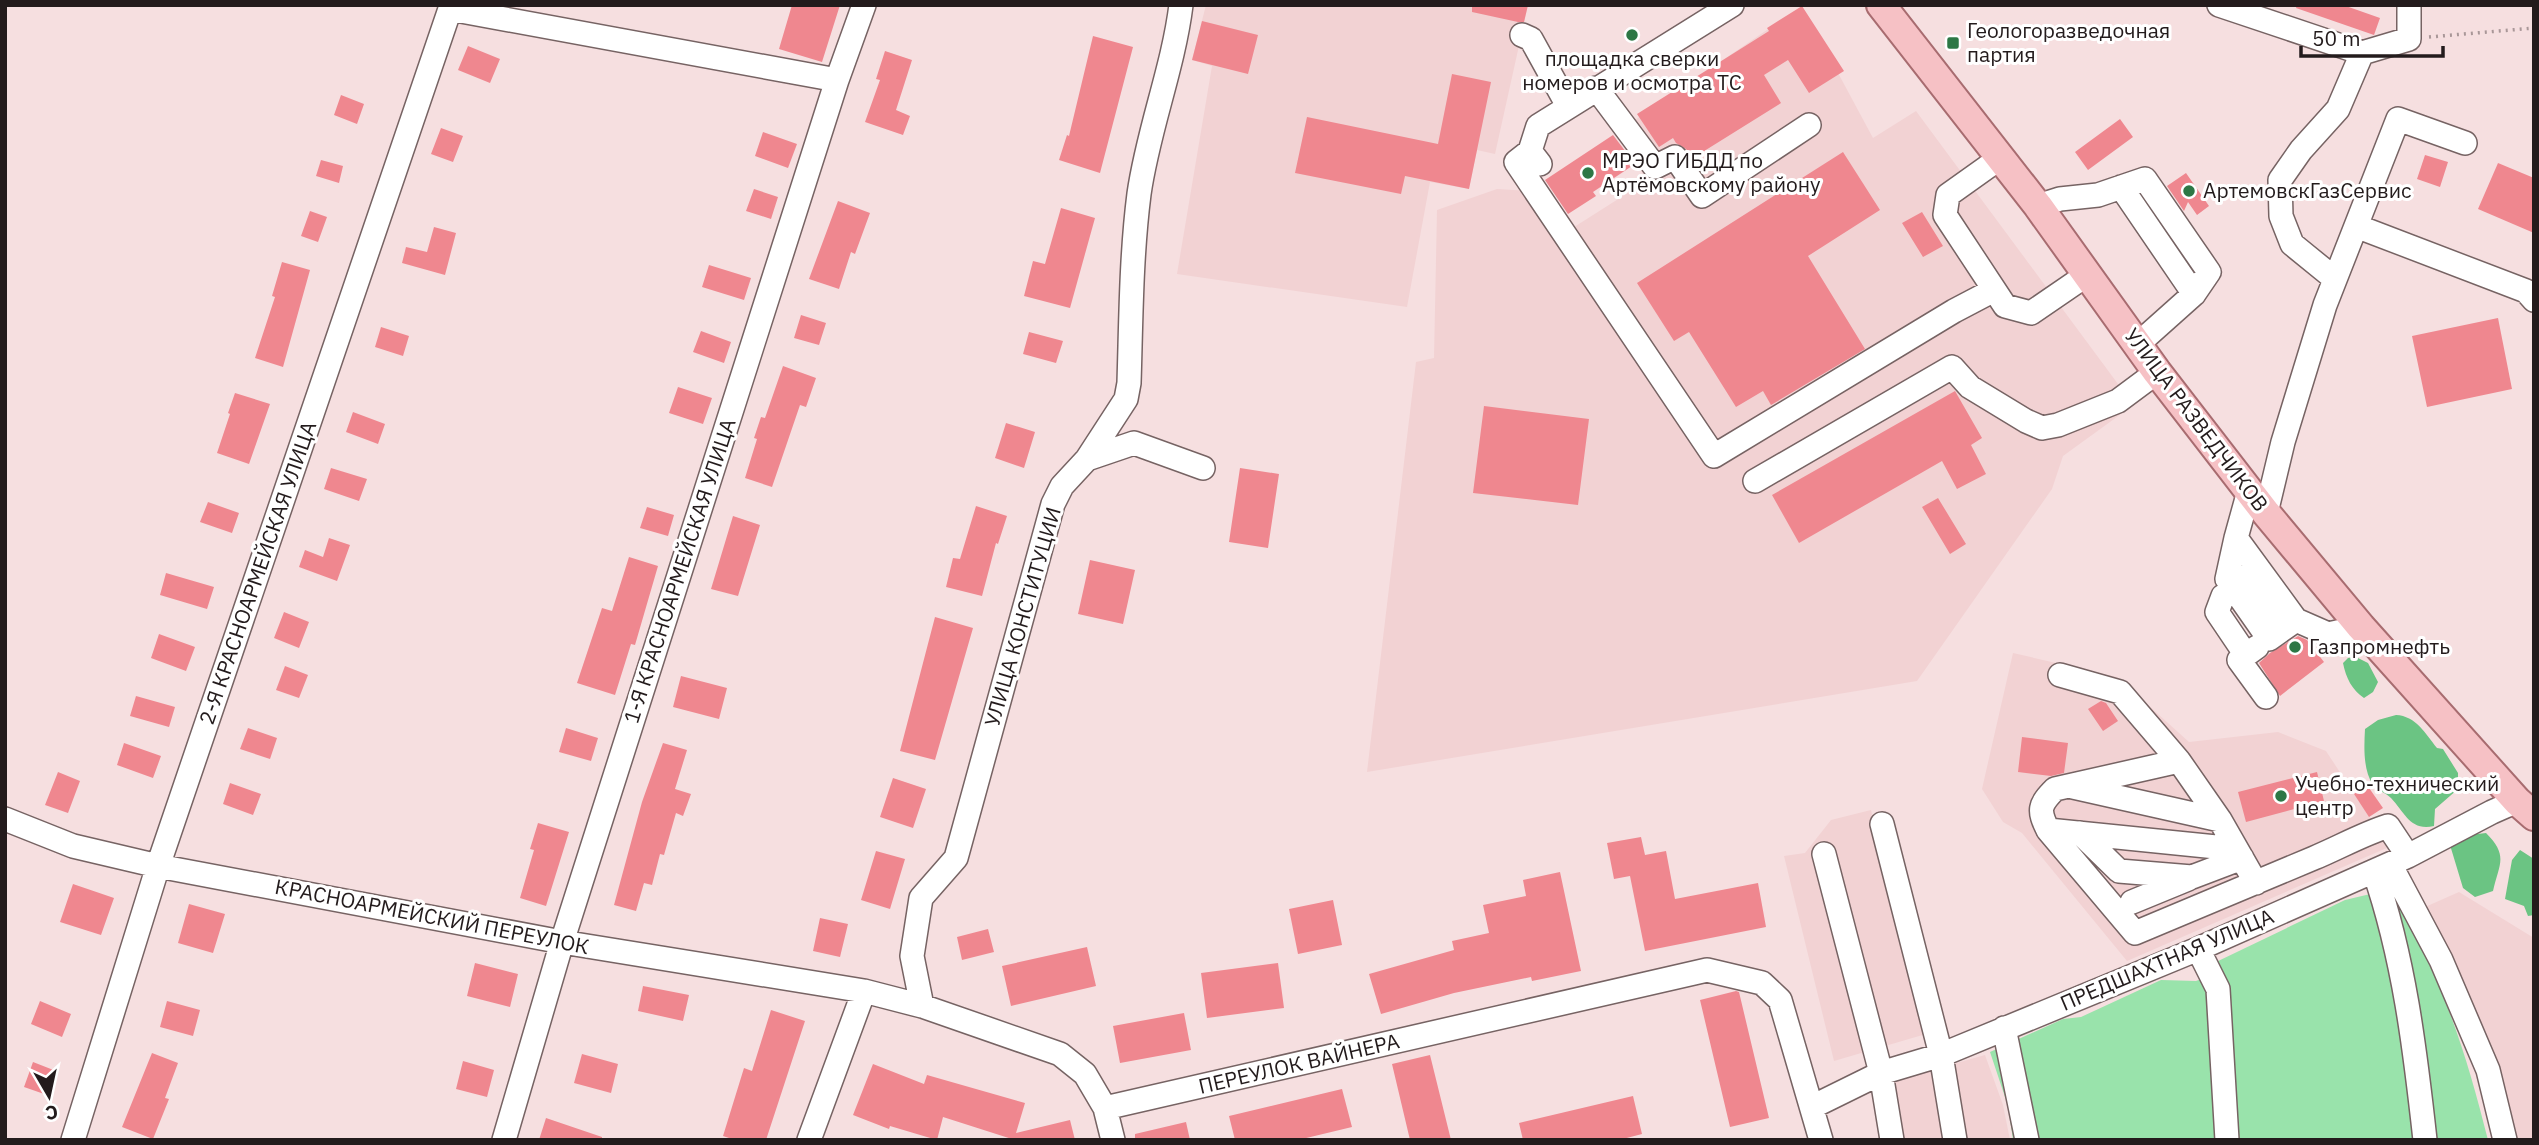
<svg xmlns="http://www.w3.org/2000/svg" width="2539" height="1145" viewBox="0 0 2539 1145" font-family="'IBM Plex Sans',sans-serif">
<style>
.built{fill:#f2d2d3}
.green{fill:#99e3ab}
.forest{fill:#6bc483}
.building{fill:#ef878f}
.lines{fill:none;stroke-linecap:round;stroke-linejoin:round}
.minor-casing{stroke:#766363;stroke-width:26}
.major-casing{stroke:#a86c70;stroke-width:32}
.path{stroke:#a99798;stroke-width:3.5;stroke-dasharray:2 5;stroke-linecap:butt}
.minor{stroke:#fff;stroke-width:23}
.major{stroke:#f6c1c5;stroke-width:28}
.poi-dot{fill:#2d7745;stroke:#fff;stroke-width:2.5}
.labels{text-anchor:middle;stroke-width:6;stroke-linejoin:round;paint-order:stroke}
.poi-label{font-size:21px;fill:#231b1c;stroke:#fff;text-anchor:start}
.street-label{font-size:21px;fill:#231b1c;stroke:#fff}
</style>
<rect width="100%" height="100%" fill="#f6dfe0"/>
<!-- built -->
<path class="built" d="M 1206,5 L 1528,5 L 1495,154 L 1477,150 L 1469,189 L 1430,182 L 1407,307 L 1177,274 L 1212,66 L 1192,60 Z
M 1802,6 L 1873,138 L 1916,111 L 2118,384 L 2121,414 L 2063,456 L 2052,489 L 1917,681 L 1367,772 L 1416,362 L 1434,358 L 1437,210 L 1497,189 L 1529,191 L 1560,236 L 1667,168 L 1645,177 L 1616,133 Z
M 2013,653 L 2117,677 L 2189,742 L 2278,732 L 2326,751 L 2389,847 L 2127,961 L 2022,833 L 2003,822 L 1982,789 Z
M 1871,810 L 1926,1034 L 1834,1061 L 1784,856 L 1805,853 L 1831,820 Z
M 2459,892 L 2534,938 L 2534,1140 L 2508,1140 L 2416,911 Z
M 1985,1055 L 2003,1105 L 2010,1140 L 1894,1140 L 1886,1083 Z"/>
<!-- green -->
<path class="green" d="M 2383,891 C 2403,905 2408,922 2419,943 C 2452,1008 2470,1069 2488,1140 L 2013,1140 L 2008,1106 L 1990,1052 L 2063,1019 L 2081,1017 L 2161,980 L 2196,981 L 2212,975 L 2214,963 L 2345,900 Z"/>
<!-- forest -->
<path class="forest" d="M 2356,657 L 2368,663 L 2378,682 L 2373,692 L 2364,698 C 2352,690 2346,678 2343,663 L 2348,658 Z
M 2396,715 C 2416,716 2425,733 2437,748 L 2443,749 L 2458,773 L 2458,789 L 2435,809 L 2434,826 C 2410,831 2406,814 2391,798 C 2386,793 2377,790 2373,785 C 2363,770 2364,747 2365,729 L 2378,720 Z
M 2486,833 C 2509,856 2499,864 2493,891 L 2475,897 L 2463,888 L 2450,845 L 2469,835 Z
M 2520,850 L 2534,859 L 2534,915 L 2528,916 L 2524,906 L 2505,899 L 2512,860 Z"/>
<!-- building -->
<path class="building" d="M 792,5 L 840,5 L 822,62 L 779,49 Z
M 1472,5 L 1528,5 L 1524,22 L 1518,22 L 1472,12 Z
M 2297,5 L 2343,5 L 2380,18 L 2374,35 L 2296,8 Z
M 1802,6 L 1844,71 L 1809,93 L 1788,60 L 1764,75 L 1781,103 L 1693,158 L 1686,149 L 1676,143 L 1673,138 L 1659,147 L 1637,114 L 1769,31 L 1767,28 Z
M 1202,21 L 1258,35 L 1248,74 L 1192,60 Z
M 1093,36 L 1133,47 L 1100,173 L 1059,160 L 1067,135 L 1069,136 Z
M 468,46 L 500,59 L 490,83 L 458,70 Z
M 885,51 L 912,60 L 896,110 L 910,116 L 903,135 L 865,122 L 880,80 L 876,79 Z
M 1452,74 L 1491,82 L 1469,189 L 1405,176 L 1401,194 L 1295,173 L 1307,117 L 1438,144 Z
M 341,95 L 364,104 L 357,124 L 334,115 Z
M 2120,119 L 2133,137 L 2088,170 L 2075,152 Z
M 441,128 L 463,136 L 453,162 L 431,154 Z
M 763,132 L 797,144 L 788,168 L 755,156 Z
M 1613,135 L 1635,164 L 1593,192 L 1596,196 L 1568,214 L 1545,180 Z
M 1843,152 L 1880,210 L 1808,256 L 1865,349 L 1771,405 L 1763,391 L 1736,407 L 1689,332 L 1674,341 L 1637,283 Z
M 2425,155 L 2448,162 L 2440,187 L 2417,179 Z
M 321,160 L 343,166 L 339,183 L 316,176 Z
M 2498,163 L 2534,178 L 2534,233 L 2478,209 Z
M 2186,173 L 2209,206 L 2197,215 L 2188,202 L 2184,211 L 2167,186 Z
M 754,189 L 778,197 L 771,219 L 746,211 Z
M 838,201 L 870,213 L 855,254 L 851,252 L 839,289 L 809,279 Z
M 1061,208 L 1095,218 L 1070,308 L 1024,296 L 1033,261 L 1045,264 Z
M 310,211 L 327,217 L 318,242 L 301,236 Z
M 1922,212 L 1943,246 L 1923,257 L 1902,223 Z
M 434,227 L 456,233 L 445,275 L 402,263 L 406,247 L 427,252 Z
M 282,262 L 310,270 L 283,367 L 255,358 L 275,297 L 272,296 Z
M 709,265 L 751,278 L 744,300 L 702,287 Z
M 801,315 L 826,323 L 819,345 L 794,338 Z
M 2498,318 L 2512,389 L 2427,407 L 2412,336 Z
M 381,327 L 409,336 L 403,356 L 375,347 Z
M 701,331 L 731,342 L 724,363 L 693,352 Z
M 1029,332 L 1063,341 L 1056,363 L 1023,354 Z
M 783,366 L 816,378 L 806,407 L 800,405 L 772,487 L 745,478 L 757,439 L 754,438 L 761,417 L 765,418 Z
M 678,387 L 712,398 L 703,424 L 669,413 Z
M 1955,391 L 1982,438 L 1971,445 L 1986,474 L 1957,489 L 1942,461 L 1799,543 L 1772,495 Z
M 235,393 L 270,404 L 249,464 L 217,453 L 230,414 L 228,413 Z
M 1484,406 L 1589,419 L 1578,505 L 1473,493 Z
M 353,412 L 385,424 L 378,444 L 346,432 Z
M 1006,423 L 1035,432 L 1024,468 L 995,458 Z
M 331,468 L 367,479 L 359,501 L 324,489 Z
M 1240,468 L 1279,474 L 1268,548 L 1229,542 Z
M 1938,498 L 1966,544 L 1950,554 L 1922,507 Z
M 208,502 L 239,513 L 232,533 L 200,522 Z
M 976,506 L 1007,516 L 998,544 L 996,543 L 982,596 L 946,587 L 953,558 L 960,559 Z
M 647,507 L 674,515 L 668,536 L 640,528 Z
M 733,516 L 760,525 L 738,596 L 711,589 Z
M 329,538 L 350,545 L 337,581 L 299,567 L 305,550 L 323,557 Z
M 629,557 L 658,566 L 635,645 L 631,644 L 615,695 L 577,683 L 602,608 L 612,611 Z
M 1090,560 L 1135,570 L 1123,624 L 1078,614 Z
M 166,573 L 214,587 L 207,609 L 160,595 Z
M 284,612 L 309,622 L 299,648 L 274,638 Z
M 935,617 L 973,628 L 935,760 L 900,751 Z
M 159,634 L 195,647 L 186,671 L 151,658 Z
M 2298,636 L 2307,640 L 2324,662 L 2280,696 L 2259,663 L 2270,653 Z
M 285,666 L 308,675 L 299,698 L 276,690 Z
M 681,676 L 727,688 L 719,719 L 673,707 Z
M 136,696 L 175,707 L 169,727 L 130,716 Z
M 2101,701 L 2106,703 L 2118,721 L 2103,731 L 2088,709 Z
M 248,728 L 277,738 L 270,759 L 240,749 Z
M 566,728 L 598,738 L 591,761 L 559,752 Z
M 2022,737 L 2068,743 L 2064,773 L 2051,776 L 2018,772 Z
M 124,743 L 161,756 L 153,778 L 117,765 Z
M 663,743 L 687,750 L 675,789 L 691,794 L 683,816 L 676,813 L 664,855 L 660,854 L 652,885 L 644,883 L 636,911 L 614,905 L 642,802 Z
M 58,772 L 80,781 L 68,813 L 45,805 Z
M 2317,772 L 2324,801 L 2246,822 L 2238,792 Z
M 893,778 L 926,789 L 913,828 L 880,817 Z
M 230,783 L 261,794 L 253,815 L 223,804 Z
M 2367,785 L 2383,808 L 2369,817 L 2354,794 Z
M 538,823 L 569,832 L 546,906 L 520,898 L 534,850 L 530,849 Z
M 1641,837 L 1645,855 L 1666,851 L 1675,899 L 1758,883 L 1766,927 L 1645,951 L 1630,876 L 1614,879 L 1607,843 Z
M 876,851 L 905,859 L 890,909 L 861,900 Z
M 1560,872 L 1581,971 L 1532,981 L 1531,977 L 1454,993 L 1381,1014 L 1369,974 L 1454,950 L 1452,941 L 1489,933 L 1483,905 L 1526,896 L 1523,880 Z
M 73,884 L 114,898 L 101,935 L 60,922 Z
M 1333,900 L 1342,945 L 1298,954 L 1289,909 Z
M 189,904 L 225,914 L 213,953 L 178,943 Z
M 820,918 L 848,924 L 840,957 L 813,951 Z
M 988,929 L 994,952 L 962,960 L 957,937 Z
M 1087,947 L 1096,986 L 1011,1006 L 1002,966 Z
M 475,963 L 518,974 L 510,1007 L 467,996 Z
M 1278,963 L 1284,1008 L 1207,1018 L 1201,973 Z
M 643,986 L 689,995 L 683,1021 L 638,1011 Z
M 1736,991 L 1739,992 L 1769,1118 L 1730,1127 L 1700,1000 Z
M 40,1001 L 71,1014 L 62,1037 L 31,1024 Z
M 167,1001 L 200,1010 L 193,1036 L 160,1027 Z
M 771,1010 L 805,1021 L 766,1140 L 735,1140 L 723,1136 L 744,1068 L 752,1071 Z
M 1184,1013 L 1191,1050 L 1120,1063 L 1113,1026 Z
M 152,1053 L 178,1063 L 165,1098 L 169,1099 L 153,1139 L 122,1127 Z
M 582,1054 L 618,1064 L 611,1093 L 574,1083 Z
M 1430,1055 L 1451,1140 L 1410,1140 L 1392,1064 Z
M 463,1061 L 494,1070 L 487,1097 L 456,1089 Z
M 33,1062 L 56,1071 L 47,1095 L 24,1087 Z
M 873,1064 L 924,1084 L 927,1075 L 1025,1103 L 1016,1133 L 1070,1120 L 1075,1140 L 1015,1140 L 943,1117 L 937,1140 L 890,1126 L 889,1129 L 853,1115 Z
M 1342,1089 L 1352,1127 L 1298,1140 L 1235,1140 L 1229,1116 Z
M 1633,1096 L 1642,1134 L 1619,1140 L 1523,1140 L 1519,1123 Z
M 546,1118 L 602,1137 L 602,1140 L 539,1140 Z
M 1186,1122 L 1190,1140 L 1135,1140 L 1135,1134 Z"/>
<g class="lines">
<!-- minor casing -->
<g class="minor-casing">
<path id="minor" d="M 2219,5 L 2362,53
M 1522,35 L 1531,39 L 1568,106
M 1596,88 L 1655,167 L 1675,157 L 1702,196 L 1809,125
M 1530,151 L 1516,162 L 1714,456 L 1954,311 L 1994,290
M 2000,158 L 1948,195 L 1945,215 L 2005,306 L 2031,313 L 2088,274
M 1540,164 L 1530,151 L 1538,126 L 1732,5
M 2121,187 L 2194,294
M 2038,206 L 2060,199 L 2098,195 L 2145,179 L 2209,272 L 2194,294 L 2138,344
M 2356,226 L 2526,291 L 2534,300
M 2335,279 L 2292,244 L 2281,216 L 2280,180 L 2301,150 L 2338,109 L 2362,53 L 2409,39 L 2409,5
M 1087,459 L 1134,443 L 1203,468
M 1755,481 L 1952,367 L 1970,387 L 2026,421 L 2042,428 L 2058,425 L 2118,401 L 2157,372
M 2249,491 L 2236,538 L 2227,579 L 2269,639 L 2296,620 L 2328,634 L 2361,627
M 2266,513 L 2283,442 L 2325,305 L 2398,119 L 2465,143
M 2236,538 L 2296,620
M 2244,577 L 2283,629
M 2223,596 L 2217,612 L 2246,655 L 2257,647
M 2239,660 L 2266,697
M 2060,675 L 2120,692 L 2179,761
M 2073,787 L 2220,820
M 5,819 L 73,846 L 158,866 L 562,942 L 864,991 L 922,1006 L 1060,1054 L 1085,1074 L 1105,1108 L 1707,970 L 1762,983 L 1780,1000 L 1821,1140
M 1882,824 L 1941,1055 L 1955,1140
M 2048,830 L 2236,849
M 2080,833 L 2119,871 L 2192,877 L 2242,858
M 1824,854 L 1881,1073 L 1892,1140
M 2390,864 L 2441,960 L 2488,1070 L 2505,1140
M 2374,871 C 2404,958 2415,1049 2425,1140
M 2256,883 L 2220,820 L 2179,761 L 2055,789 C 2039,805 2038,810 2048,830 L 2135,933 C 2195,908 2254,883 2314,858 C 2338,848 2363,834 2388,826 L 2408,856
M 2132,902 L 2188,879
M 2198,949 L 2218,989 L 2227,1140
M 922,1006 L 912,956 L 921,898 L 956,858 L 1053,504 L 1062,486 L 1087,459 L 1126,399 L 1129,383 C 1131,320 1131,257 1139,194 C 1148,130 1173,69 1181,5
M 2004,1028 L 2027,1140
M 1812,1107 L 1881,1073 L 1941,1055 L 2198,949 L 2408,856 L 2492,812 L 2517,801
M 1105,1108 L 1113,1140
M 73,1140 L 158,866 L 450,9 L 837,80
M 504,1140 L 562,942 L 837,80 L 864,5
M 809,1140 L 864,991"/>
</g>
<!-- major casing -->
<g class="major-casing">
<path id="major" d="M 1881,5 L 2038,206 L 2157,372 L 2266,513 L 2361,627 L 2517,801 L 2534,816"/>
</g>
<!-- path -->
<path class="path" d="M 2429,37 L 2534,28"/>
<!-- minor -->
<use href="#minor" class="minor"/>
<!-- major -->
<use href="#major" class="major"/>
</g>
<!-- markers -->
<g class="poi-dot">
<circle cx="1632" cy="35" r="7"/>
<rect x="1946" y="36" width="14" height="14" rx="3.5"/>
<circle cx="1588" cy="173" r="7"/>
<circle cx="2189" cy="191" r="7"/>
<circle cx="2295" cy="647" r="7"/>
<circle cx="2281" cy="796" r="7"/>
</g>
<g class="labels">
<!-- poi labels -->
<g class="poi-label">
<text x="1967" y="38">Геологоразведочная<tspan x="1967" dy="24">партия</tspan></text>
<text x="1632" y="66" text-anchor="middle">площадка сверки<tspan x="1632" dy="24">номеров и осмотра ТС</tspan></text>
<text x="1602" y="168">МРЭО ГИБДД по<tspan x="1602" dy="24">Артёмовскому району</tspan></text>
<text x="2203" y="198">АртемовскГазСервис</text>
<text x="2309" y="654">Газпромнефть</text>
<text x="2295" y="791">Учебно-технический<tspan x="2295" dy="24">центр</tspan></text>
</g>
<!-- street labels -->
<g class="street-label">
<text transform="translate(2196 420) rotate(53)" y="7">УЛИЦА РАЗВЕДЧИКОВ</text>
<text transform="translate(680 571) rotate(-72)" y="7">1-Я КРАСНОАРМЕЙСКАЯ УЛИЦА</text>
<text transform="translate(258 573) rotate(-71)" y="7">2-Я КРАСНОАРМЕЙСКАЯ УЛИЦА</text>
<text transform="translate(1023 617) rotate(-74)" y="7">УЛИЦА КОНСТИТУЦИИ</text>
<text transform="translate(432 917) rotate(11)" y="7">КРАСНОАРМЕЙСКИЙ ПЕРЕУЛОК</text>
<text transform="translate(2167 960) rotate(-23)" y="7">ПРЕДШАХТНАЯ УЛИЦА</text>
<text transform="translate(1299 1064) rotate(-13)" y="7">ПЕРЕУЛОК ВАЙНЕРА</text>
</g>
</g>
<!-- border -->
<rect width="2539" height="1145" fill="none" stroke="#231b1c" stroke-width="14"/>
<!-- north arrow -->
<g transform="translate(49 1096) rotate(171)" stroke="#ffffff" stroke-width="5" paint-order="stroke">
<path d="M0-5L12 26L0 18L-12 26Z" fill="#231b1c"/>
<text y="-10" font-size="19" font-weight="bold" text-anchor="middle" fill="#231b1c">С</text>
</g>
<!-- scale -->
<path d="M2301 46v10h142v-10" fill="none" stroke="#231b1c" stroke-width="3.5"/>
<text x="2312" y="46" font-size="21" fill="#231b1c" stroke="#ffffff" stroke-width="5" paint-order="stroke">50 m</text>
</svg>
